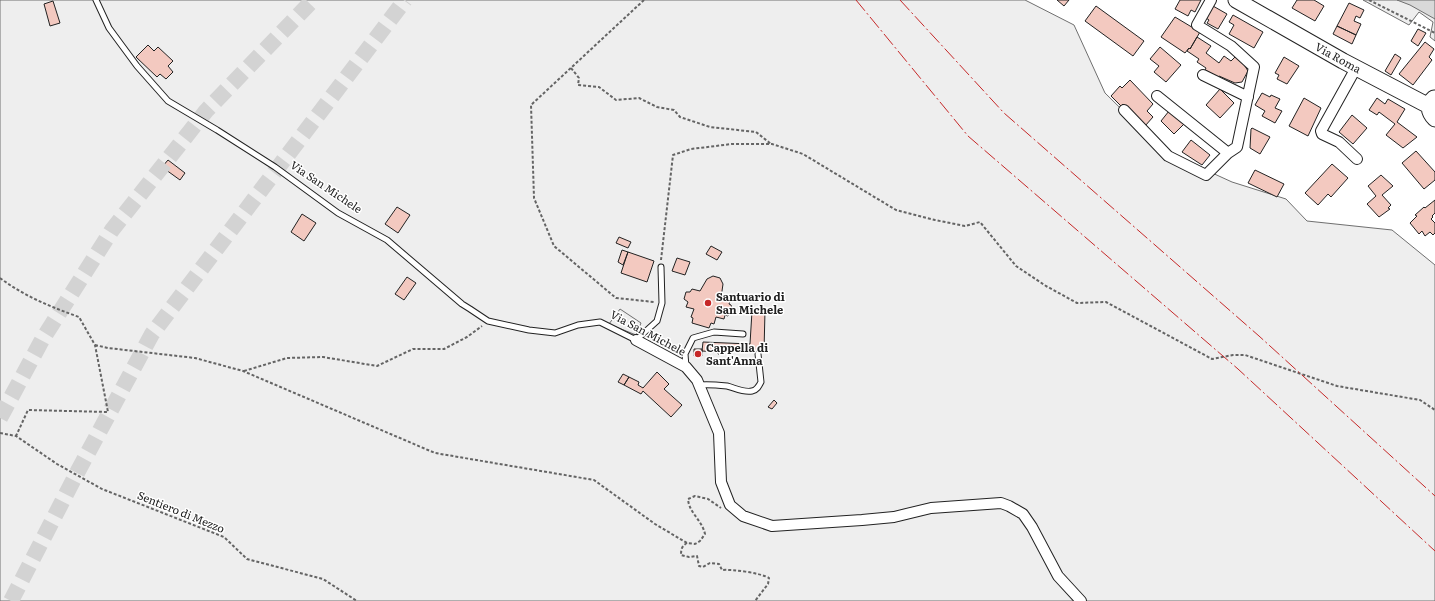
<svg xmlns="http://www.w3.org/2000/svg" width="1435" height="601" viewBox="0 0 1435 601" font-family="Literata,serif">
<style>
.green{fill:#eee;stroke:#6f6f6f}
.parking{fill:#ededed;stroke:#6f6f6f}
.water{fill:#d9d9d9;stroke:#6f6f6f}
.building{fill:#f3c9c0;stroke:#222}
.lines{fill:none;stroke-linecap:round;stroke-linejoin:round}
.trunk-tunnel{stroke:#d3d3d3;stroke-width:16;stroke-dasharray:16 8;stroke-linecap:butt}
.service-casing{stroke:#222;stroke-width:7}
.minor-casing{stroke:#222;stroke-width:12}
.primary-casing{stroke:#222;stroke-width:17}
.path{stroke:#646464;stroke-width:2;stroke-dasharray:3 2;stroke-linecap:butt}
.service{stroke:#fff;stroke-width:5}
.minor{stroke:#fff;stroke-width:10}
.primary{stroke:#fff;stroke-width:15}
.power{stroke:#c62828;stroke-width:1;stroke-dasharray:14 3 2 3;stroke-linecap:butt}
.poi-dot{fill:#c62828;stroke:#fff;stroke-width:1.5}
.labels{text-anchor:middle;stroke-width:3;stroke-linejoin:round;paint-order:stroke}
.street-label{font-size:11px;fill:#222;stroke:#fff}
.poi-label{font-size:11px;font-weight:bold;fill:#222;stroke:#fff;text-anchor:start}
</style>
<rect width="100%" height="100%" fill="#fff"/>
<!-- green -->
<path class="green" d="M 0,0 L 1025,0 L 1074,25 L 1105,93 L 1164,151 L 1232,182 L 1286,199 L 1307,221 L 1392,230 L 1435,265 L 1435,601 L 0,601 Z
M 1363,0 L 1435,0 L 1435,41 L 1430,37 L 1433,22 L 1419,12 L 1409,25 Z"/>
<!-- parking -->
<path class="parking" d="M 620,309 L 641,323 L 636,335 L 609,324 Z"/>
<!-- water -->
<path class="water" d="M 1397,0 L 1435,0 L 1435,19 L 1410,5 Z"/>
<!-- building -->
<path class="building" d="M 1057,0 L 1069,0 L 1064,6 Z
M 1180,0 L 1201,0 L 1195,12 L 1191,10 L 1188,16 L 1175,9 Z
M 1297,0 L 1314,0 L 1324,6 L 1315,21 L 1292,8 Z
M 53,1 L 60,23 L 50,26 L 44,4 Z
M 1349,3 L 1364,10 L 1360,18 L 1356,16 L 1354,21 L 1361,24 L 1356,35 L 1337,26 Z
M 1096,6 L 1144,41 L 1133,56 L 1085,21 Z
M 1213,6 L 1227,14 L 1218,29 L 1207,23 L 1209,20 L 1206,18 Z
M 1233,15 L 1263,32 L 1254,48 L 1229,34 L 1234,25 L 1229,22 Z
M 1175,17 L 1200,32 L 1190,49 L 1189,48 L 1185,53 L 1161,37 Z
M 1337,26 L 1356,35 L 1352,44 L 1333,34 Z
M 1418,29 L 1426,33 L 1418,46 L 1411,41 Z
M 1197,37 L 1211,46 L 1206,53 L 1219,63 L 1224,56 L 1231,61 L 1235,57 L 1243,63 L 1248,71 L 1242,82 L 1235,83 L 1219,76 L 1218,77 L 1205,70 L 1206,68 L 1197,62 L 1199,59 L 1187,51 L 1189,48 L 1190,49 Z
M 1425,42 L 1434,49 L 1429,57 L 1432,60 L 1413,85 L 1399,74 Z
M 148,45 L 154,51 L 158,47 L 173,61 L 168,66 L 173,72 L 166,79 L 160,74 L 157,77 L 136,57 Z
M 1160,47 L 1181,65 L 1166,82 L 1154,72 L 1159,66 L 1150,59 Z
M 1395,54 L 1401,58 L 1391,75 L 1385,71 Z
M 1284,57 L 1299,66 L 1287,84 L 1277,79 L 1279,75 L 1275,73 Z
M 1130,80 L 1153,104 L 1147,111 L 1153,117 L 1145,126 L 1123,104 L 1121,106 L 1111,96 L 1120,86 L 1122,88 Z
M 1220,89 L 1234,103 L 1220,118 L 1206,105 Z
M 1262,93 L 1270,97 L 1271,95 L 1280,99 L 1275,108 L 1282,111 L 1275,123 L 1262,116 L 1265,111 L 1255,105 Z
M 1304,98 L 1321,108 L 1308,136 L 1289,126 Z
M 1377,98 L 1385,104 L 1388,99 L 1405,109 L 1397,122 L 1417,137 L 1403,148 L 1386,135 L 1395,124 L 1379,112 L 1377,115 L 1369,110 Z
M 1169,111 L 1184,124 L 1174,134 L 1161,121 Z
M 1352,115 L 1367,128 L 1353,144 L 1339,132 Z
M 1252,128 L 1270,137 L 1260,154 L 1250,148 L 1251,129 Z
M 1191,140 L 1210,155 L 1202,165 L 1182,152 Z
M 1416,151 L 1435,172 L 1435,180 L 1424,189 L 1402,163 Z
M 168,160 L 185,173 L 180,180 L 162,167 Z
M 1332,164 L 1348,178 L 1331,197 L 1328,194 L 1318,205 L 1305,193 Z
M 1255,170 L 1284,184 L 1277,197 L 1248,183 Z
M 1381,175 L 1393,186 L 1382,195 L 1391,205 L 1388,208 L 1390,209 L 1379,217 L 1367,204 L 1376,196 L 1368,186 Z
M 1435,200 L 1435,213 L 1432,216 L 1433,217 L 1431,219 L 1435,223 L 1435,233 L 1433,235 L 1430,232 L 1425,236 L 1422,231 L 1419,234 L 1410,223 L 1417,216 L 1415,215 L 1424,207 L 1425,208 Z
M 397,207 L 410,215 L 398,233 L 385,224 Z
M 302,214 L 316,223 L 304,241 L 291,232 Z
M 619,237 L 631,242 L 628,248 L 616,243 Z
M 711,246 L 722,252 L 717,260 L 706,254 Z
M 622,250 L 628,252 L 623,265 L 618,262 Z
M 628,252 L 654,261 L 647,282 L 621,273 Z
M 677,258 L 690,262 L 685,275 L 672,271 Z
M 713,276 L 720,278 L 723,284 L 721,298 L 730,301 L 729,304 L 731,305 L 732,308 L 730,314 L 728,316 L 725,315 L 724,319 L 716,317 L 714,324 L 711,323 L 709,328 L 692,323 L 693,318 L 691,317 L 694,309 L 686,307 L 688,302 L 684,299 L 686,292 L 690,292 L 692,289 L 700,291 L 707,279 Z
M 407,277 L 416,283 L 404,300 L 395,294 Z
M 752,311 L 765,311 L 764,351 L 722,350 L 722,354 L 718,354 L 718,352 L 702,351 L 703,342 L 750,344 Z
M 694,349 L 702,349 L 702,356 L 694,356 Z
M 657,372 L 669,384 L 664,389 L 682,405 L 671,417 L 643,391 L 641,394 L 624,385 L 629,377 L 639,382 L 638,385 L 643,388 Z
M 623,374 L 629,377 L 624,385 L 618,382 Z
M 774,400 L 777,403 L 772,409 L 768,407 Z"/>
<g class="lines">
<!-- trunk-tunnel -->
<path class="trunk-tunnel" d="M 0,418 L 42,340 L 112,230 L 206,111 L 313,0
M 11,601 L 78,471 L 152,334 L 405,0"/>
<!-- service casing -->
<g class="service-casing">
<path id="service" d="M 96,0 L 109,28 L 137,66 L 168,101 L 217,130 L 275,167 L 338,213 L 387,240 L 462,304 L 470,309 L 488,321 L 529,330 L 555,333 L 578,325 L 600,322 L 636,340 L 657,321 L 662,303 L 661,267
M 686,367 L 685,354 L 693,338 L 714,332 L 743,334
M 699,385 C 708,384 718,385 727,386 C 735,388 744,393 752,391 C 757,390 759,386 761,382 L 758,354"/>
</g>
<!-- minor casing -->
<g class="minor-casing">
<path id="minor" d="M 1356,68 L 1321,131 L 1322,134 L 1339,142 L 1357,159
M 1203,75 L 1248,97
M 1157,96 L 1228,153 L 1237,147 L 1254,67 L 1231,46 L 1197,25 L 1211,0
M 1124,110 L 1168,156 L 1206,175 L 1228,153
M 636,340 L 686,367 L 697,380 L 719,433 L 721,482 L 730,505 L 743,516 L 772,526 L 862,520 L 894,517 L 931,508 L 1001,503 L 1009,506 L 1023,514 L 1032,527 L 1058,576 L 1081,601"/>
</g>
<!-- primary casing -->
<g class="primary-casing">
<path id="primary" d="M 1236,0 L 1343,61 L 1429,106
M 1434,98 C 1427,104 1428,112 1435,119"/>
</g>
<!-- path -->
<path class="path" d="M 644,0 L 531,105 L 534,198 L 554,246 L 616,298 L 654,302
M 1369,0 L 1435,33
M 571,68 L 579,78 L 578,85 L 599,87 L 616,100 L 639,98 L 657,107 L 674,110 L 680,117 L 710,127 L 756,132 L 771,144
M 661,260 L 673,155 L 691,149 L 732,144 L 772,144 L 803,154 L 896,210 L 935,220 L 965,226 L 980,222 L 1016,266 L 1046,286 L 1077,303 L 1106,302 L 1212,359 L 1233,355 L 1245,355 L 1337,386 L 1420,400 L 1435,410
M 0,278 C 24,296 51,307 79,317 L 95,345 L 108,412 L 28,410 L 16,436
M 95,345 L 108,348 L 195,358 L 243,371 L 435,453 L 594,480 L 655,524 L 687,543 L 695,544 L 700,541 L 705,534 C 702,520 689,513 688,499 L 695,496 L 708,499 L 721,508
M 244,371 L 287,358 L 323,357 L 377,366 L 413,349 L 444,349 L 467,337 L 482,326
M 0,433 L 16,436 L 57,464 L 102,489 L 224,537 L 247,559 L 323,579 L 357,601
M 687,543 C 682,546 681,549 681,555 L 689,557 L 697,556 L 699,566 L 703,567 L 710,563 L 719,564 L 722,570 C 732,569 761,573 769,578 L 768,584 L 755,601"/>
<!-- service -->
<use href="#service" class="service"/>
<!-- minor -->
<use href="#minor" class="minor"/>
<!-- primary -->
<use href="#primary" class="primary"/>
<!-- power -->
<path class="power" d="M 856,0 L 968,136 L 1238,369 L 1435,551
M 900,0 L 1004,113 L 1259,336 L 1435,496"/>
</g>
<!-- markers -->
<g class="poi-dot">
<circle cx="708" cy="303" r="4"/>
<circle cx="698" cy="354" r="4"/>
</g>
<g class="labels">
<!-- street labels -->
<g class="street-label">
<text transform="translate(1338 58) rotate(29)" y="4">Via Roma</text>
<text transform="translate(326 187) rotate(34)" y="4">Via San Michele</text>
<text transform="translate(648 333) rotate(28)" y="4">Via San Michele</text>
<text transform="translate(181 512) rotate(22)" y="4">Sentiero di Mezzo</text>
</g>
<!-- poi labels -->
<g class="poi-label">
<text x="716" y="301">Santuario di<tspan x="716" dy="13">San Michele</tspan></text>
<text x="706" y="352">Cappella di<tspan x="706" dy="13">Sant'Anna</tspan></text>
</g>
</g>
</svg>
